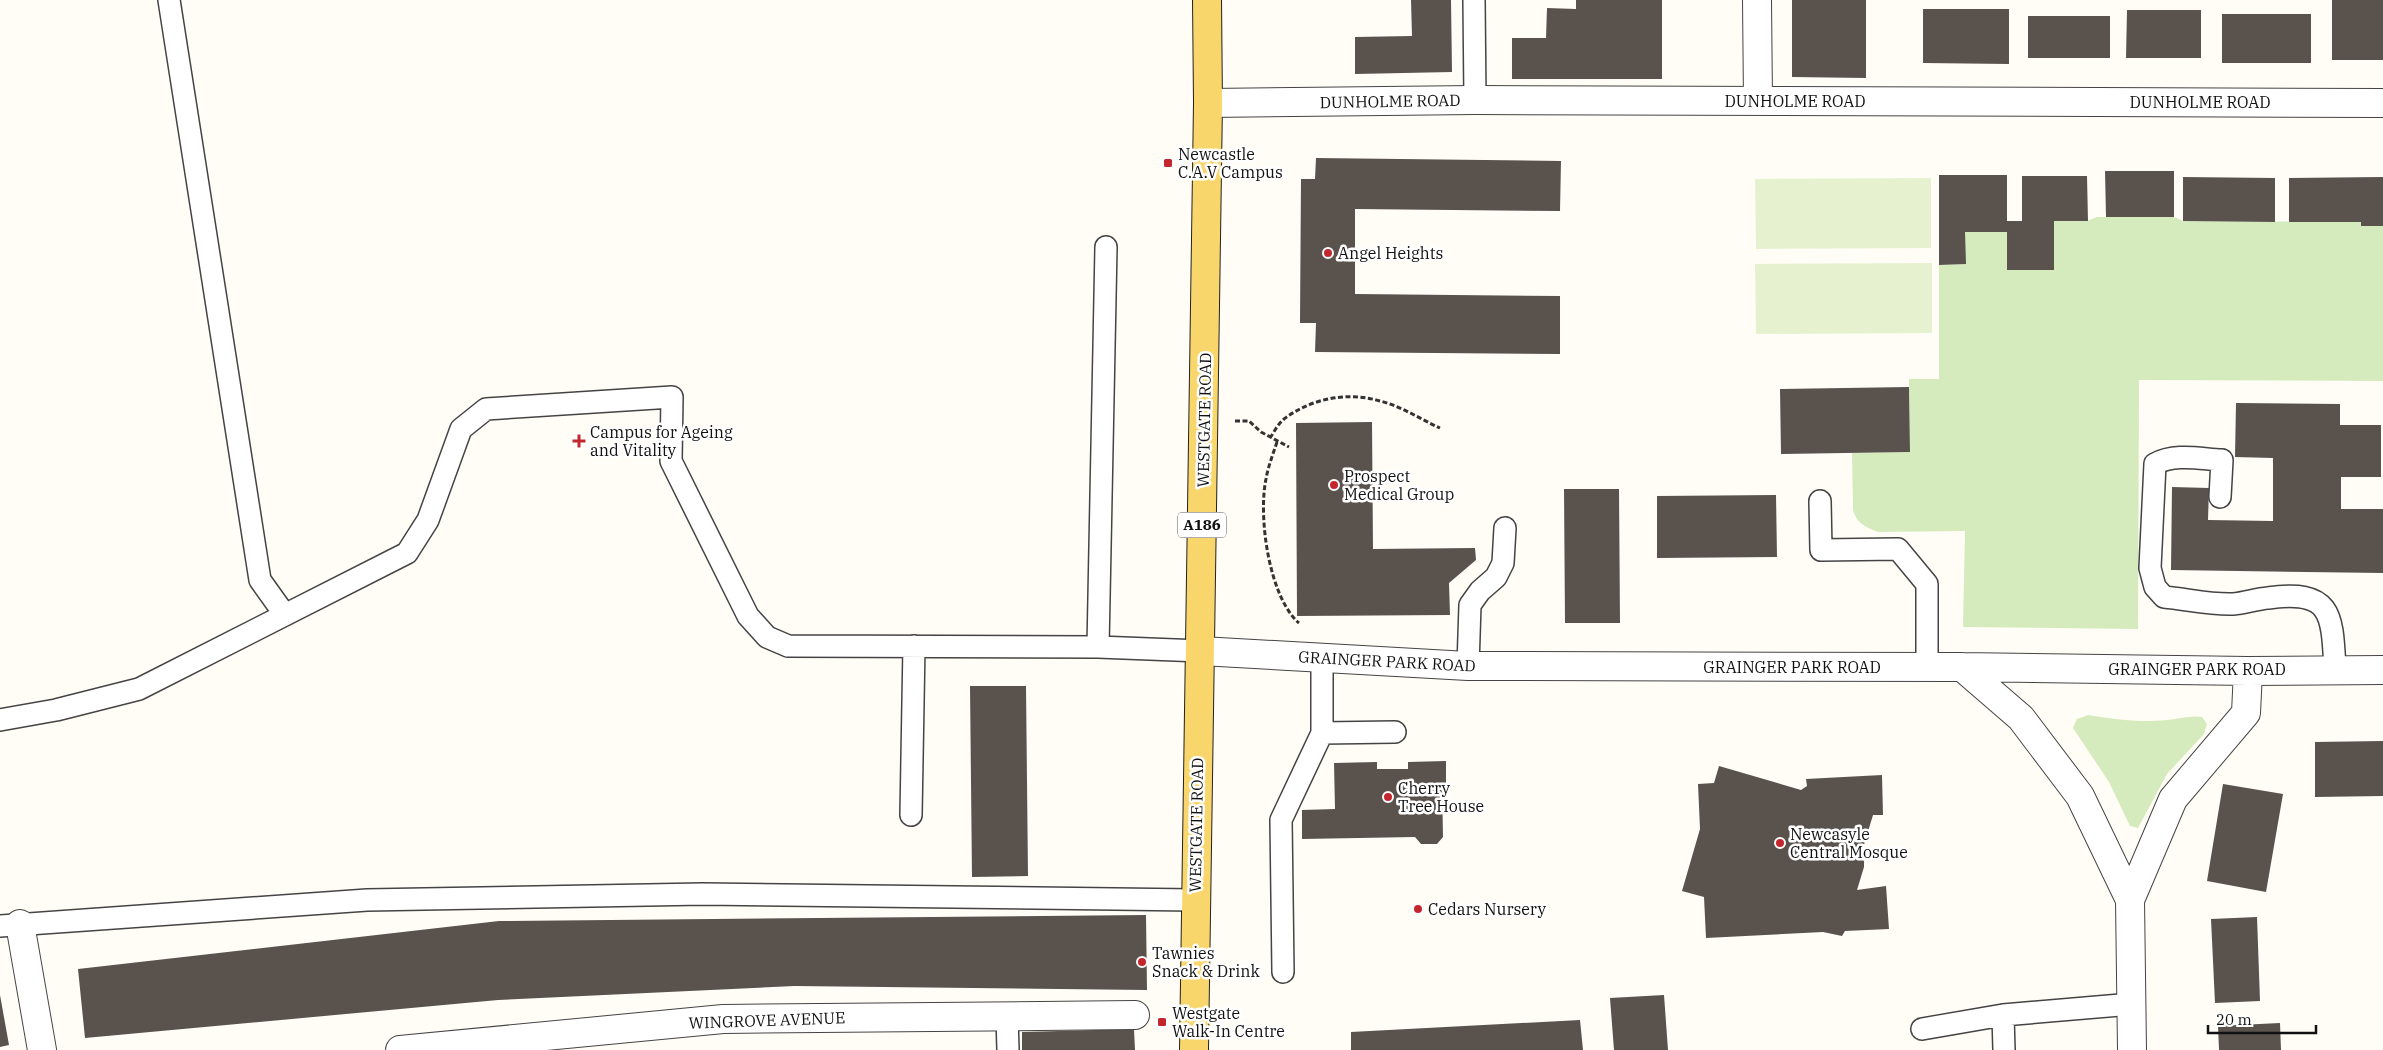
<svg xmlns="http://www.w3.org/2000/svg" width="2383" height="1050" viewBox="0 0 2383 1050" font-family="'IBM Plex Serif',serif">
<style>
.green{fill:#d5ebbd}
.pitch{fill:#e6f2cf}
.building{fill:#5a524d}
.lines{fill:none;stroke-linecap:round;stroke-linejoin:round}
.service-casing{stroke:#444;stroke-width:24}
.minor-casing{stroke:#444;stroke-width:30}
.primary-casing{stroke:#222;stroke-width:30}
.path{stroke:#333;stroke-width:3;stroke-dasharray:5 2.5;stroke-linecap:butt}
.service{stroke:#fff;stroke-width:21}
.minor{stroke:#fff;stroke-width:28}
.primary{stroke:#f9d66b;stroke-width:28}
.poi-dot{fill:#c4262e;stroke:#fff;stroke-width:2}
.labels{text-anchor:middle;stroke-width:5;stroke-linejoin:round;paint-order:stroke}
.shield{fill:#fff;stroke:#585858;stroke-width:1}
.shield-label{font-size:15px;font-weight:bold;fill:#111}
.street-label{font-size:16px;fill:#111;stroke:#fff}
.poi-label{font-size:16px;fill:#111;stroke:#fff;text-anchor:start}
</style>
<rect width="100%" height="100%" fill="#fffdf5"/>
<!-- green -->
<path class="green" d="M 2097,217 L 2174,217 L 2183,221 L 2361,222 L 2361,226 L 2383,226 L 2383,381 L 2139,380 L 2138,629 L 1963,627 L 1965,531 L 1878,532 C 1866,527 1857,524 1853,510 L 1852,453 L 1910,452 L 1909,379 L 1939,379 L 1939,265 L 1965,264 L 1965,232 L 2007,232 L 2007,270 L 2054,270 L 2054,221 L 2087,221 Z
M 2088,715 C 2114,719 2140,723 2167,720 C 2178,719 2190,715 2202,717 L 2207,724 L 2204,734 L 2167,774 L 2138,828 L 2130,826 L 2109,782 L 2073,728 L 2077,719 Z"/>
<!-- pitch -->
<path class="pitch" d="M 1931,178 L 1931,248 L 1756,249 L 1755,179 Z
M 1932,263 L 1932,333 L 1756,334 L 1755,264 Z"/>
<!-- building -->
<path class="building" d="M 1411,0 L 1451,0 L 1452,72 L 1355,74 L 1355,37 L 1412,36 Z
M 1576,0 L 1662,0 L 1662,79 L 1512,79 L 1512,38 L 1546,38 L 1547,8 L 1576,9 Z
M 1792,0 L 1866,0 L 1866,78 L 1792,77 Z
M 2332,0 L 2383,0 L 2383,60 L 2332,60 Z
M 1923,9 L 2009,9 L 2009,64 L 1923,63 Z
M 2127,10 L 2201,10 L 2201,58 L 2126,58 Z
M 2222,14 L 2311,14 L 2311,63 L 2222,63 Z
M 2028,16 L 2110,16 L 2110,58 L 2028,58 Z
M 1316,158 L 1561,161 L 1560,211 L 1355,209 L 1355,294 L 1560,296 L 1560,354 L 1315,352 L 1316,323 L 1300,323 L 1301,179 L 1315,179 Z
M 2105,171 L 2174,171 L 2174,217 L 2106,217 Z
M 1939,175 L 2007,175 L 2007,221 L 2022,221 L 2022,176 L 2087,176 L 2088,221 L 2054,221 L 2054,270 L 2007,270 L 2007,232 L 1965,232 L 1966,264 L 1939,265 Z
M 2183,177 L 2275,178 L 2275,222 L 2183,221 Z
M 2383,177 L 2383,226 L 2361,226 L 2361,222 L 2289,222 L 2289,178 Z
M 1909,387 L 1910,452 L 1781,454 L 1780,389 Z
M 2236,403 L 2340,404 L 2340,425 L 2381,425 L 2381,477 L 2341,477 L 2341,509 L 2383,509 L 2383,573 L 2171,570 L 2172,487 L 2209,488 L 2208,520 L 2273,521 L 2273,458 L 2235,457 Z
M 1372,422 L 1373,549 L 1475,548 L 1476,560 L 1449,583 L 1450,615 L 1297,616 L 1296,423 Z
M 1564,489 L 1619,489 L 1620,623 L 1565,623 Z
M 1776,495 L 1777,557 L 1657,558 L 1657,496 Z
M 970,686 L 1026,686 L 1028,876 L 972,877 Z
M 2383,741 L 2383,796 L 2315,797 L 2315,742 Z
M 1446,761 L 1446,785 L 1442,785 L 1443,837 L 1437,844 L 1421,844 L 1415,837 L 1302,839 L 1302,810 L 1335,809 L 1334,763 L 1377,762 L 1377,769 L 1408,769 L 1408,762 Z
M 1719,766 L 1801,790 L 1807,786 L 1806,779 L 1882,775 L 1883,815 L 1873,815 L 1860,858 L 1864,861 L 1864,867 L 1857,890 L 1886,886 L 1889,929 L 1845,931 L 1842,936 L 1823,932 L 1706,938 L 1704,897 L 1682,891 L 1700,829 L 1698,784 L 1714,783 Z
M 2223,784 L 2283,794 L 2266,892 L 2207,881 Z
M 1146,915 L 1147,990 L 794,986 L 498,1000 L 85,1038 L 78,969 L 499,921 Z
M 2257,917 L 2260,1001 L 2215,1003 L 2211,919 Z
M 0,995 L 9,1045 L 0,1047 Z
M 1664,995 L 1668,1050 L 1614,1050 L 1610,998 Z
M 1580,1020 L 1583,1050 L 1351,1050 L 1351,1032 Z
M 2280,1023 L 2281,1050 L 2219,1050 L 2218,1026 Z
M 1134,1029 L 1135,1050 L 1022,1050 L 1022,1032 Z"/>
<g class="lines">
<!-- service casing -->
<g class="service-casing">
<path id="service" d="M 169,0 L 260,580 L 285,615
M 1474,0 L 1475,100
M 2220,497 L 2222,460 C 2200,459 2175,453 2155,464 L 2150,568 L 2155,587 L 2164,597 C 2186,599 2211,605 2233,604 C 2245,603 2256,599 2268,598 C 2333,589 2332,615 2335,669
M 1820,501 L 1821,550 L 1898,549 L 1927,584 L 1927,667
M 1098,647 L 1106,247
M 1468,666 L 1470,605 L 1480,591 L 1496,577 L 1503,563 L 1505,528
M 0,720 L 56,710 L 139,689 L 407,553 L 428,520 L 461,429 L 486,409 L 672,397 L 671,461 L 748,616 L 767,637 L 788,646 L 1098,647 L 1201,651
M 1322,733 L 1395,732
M 911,815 L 914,646
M 0,926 L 367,900 L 703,894 L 1194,900
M 1283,972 L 1281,820 L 1322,733 L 1322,658
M 2003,1015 L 2004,1050
M 1007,1016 L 1008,1050
M 1922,1029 L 2003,1015 L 2132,1004"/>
</g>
<!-- minor casing -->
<g class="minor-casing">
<path id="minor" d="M 1757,0 L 1758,101
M 1208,103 L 1475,100 L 2383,103
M 1201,651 L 1468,666 L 1962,667 L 2248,671 L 2383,670
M 1962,667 L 2021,718 L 2080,796 L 2130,900 L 2132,1050
M 2130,900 L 2173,799 L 2246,713 L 2248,671
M 20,924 L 42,1050
M 400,1050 L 723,1019 L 1135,1015"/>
</g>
<!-- primary casing -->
<g class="primary-casing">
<path id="primary" d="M 1194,1050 L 1208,103 L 1207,0"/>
</g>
<!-- path -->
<path class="path" d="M 1235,421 L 1249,421 L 1261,432 L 1289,447
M 1270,438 C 1274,432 1278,424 1284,419 C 1310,399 1347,391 1380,401 C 1401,406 1420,419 1440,428
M 1277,442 C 1273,454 1268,467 1266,479 C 1258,517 1269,597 1299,623"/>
<!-- service -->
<use href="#service" class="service"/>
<!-- minor -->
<use href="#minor" class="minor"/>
<!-- primary -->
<use href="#primary" class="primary"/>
</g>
<!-- markers -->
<g class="poi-dot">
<rect x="1163" y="158" width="10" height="10" rx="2.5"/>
<circle cx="1328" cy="253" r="5"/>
<path d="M576.5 433.5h5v5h5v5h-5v5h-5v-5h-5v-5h5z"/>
<circle cx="1334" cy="485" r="5"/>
<circle cx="1388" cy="797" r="5"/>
<circle cx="1780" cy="843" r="5"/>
<circle cx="1418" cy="909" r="5"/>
<circle cx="1142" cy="962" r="5"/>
<rect x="1157" y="1017" width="10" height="10" rx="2.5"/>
</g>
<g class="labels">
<!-- shield labels -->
<rect class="shield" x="1178" y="512.5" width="48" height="25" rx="4"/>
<g class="shield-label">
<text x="1202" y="530">A186</text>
</g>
<!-- street labels -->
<g class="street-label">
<text transform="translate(1390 101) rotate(-1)" y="6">DUNHOLME ROAD</text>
<text x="1795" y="107">DUNHOLME ROAD</text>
<text x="2200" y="108">DUNHOLME ROAD</text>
<text transform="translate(1204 420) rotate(-89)" y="6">WESTGATE ROAD</text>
<text transform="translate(1387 661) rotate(3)" y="6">GRAINGER PARK ROAD</text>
<text x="1792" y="673">GRAINGER PARK ROAD</text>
<text x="2197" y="675">GRAINGER PARK ROAD</text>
<text transform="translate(1196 825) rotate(-89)" y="6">WESTGATE ROAD</text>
<text transform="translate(767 1020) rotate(-2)" y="6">WINGROVE AVENUE</text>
</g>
<!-- poi labels -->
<g class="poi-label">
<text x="1178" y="160">Newcastle<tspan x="1178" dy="18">C.A.V Campus</tspan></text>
<text x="1338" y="259">Angel Heights</text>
<text x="590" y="438">Campus for Ageing<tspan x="590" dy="18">and Vitality</tspan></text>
<text x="1344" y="482">Prospect<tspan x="1344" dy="18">Medical Group</tspan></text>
<text x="1398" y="794">Cherry<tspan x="1398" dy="18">Tree House</tspan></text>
<text x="1790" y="840">Newcasyle<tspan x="1790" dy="18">Central Mosque</tspan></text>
<text x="1428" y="915">Cedars Nursery</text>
<text x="1152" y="959">Tawnies<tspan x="1152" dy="18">Snack &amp; Drink</tspan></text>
<text x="1172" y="1019">Westgate<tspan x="1172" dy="18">Walk-In Centre</tspan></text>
</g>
</g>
<!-- scale -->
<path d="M2208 1025v8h108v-8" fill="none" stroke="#111111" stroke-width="2.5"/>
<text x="2216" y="1025" font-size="15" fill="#111111" stroke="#ffffff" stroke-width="4" paint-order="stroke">20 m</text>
</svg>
